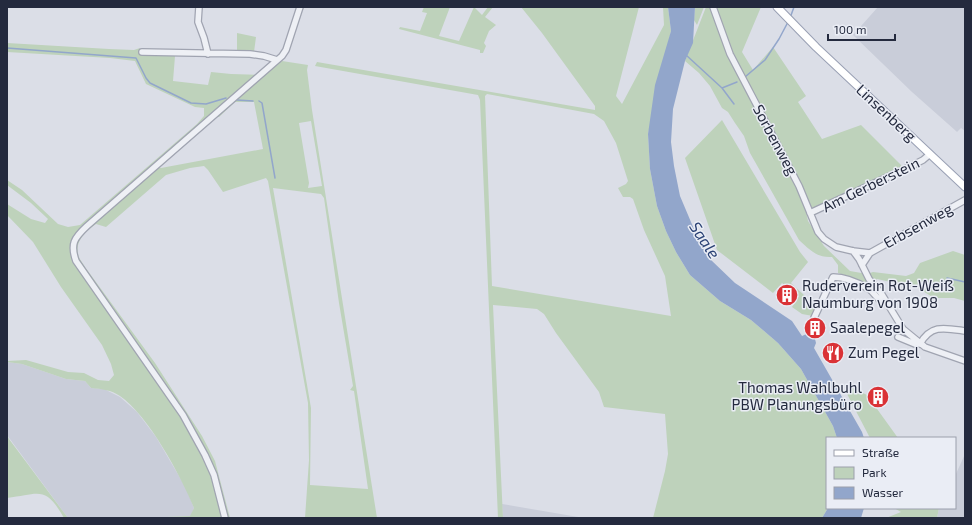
<svg xmlns="http://www.w3.org/2000/svg" width="972" height="525" viewBox="0 0 972 525" font-family="'Exo 2',sans-serif">
<style>
.built{fill:#c9cdd9}
.green{fill:#bed2bb;fill-rule:evenodd}
.water{fill:#92a6cb}
.lines{fill:none;stroke-linecap:round;stroke-linejoin:round}
.stream{stroke:#92a6cb;stroke-width:1.5}
.minor-casing{stroke:#a0a4b1;stroke-width:8}
.major-casing{stroke:#99a0b4;stroke-width:9}
.minor{stroke:#eef0f5;stroke-width:5.5}
.major{stroke:#fff;stroke-width:7}
.labels{text-anchor:middle;stroke-width:3;stroke-linejoin:round;paint-order:stroke}
.street-label{font-size:15px;fill:#242a3e;stroke:#eaedf5}
.poi-label{font-size:15px;fill:#242a3e;stroke:#eaedf5;text-anchor:start}
.water-label{font-size:16px;font-style:italic;fill:#2b4275;stroke:#eaedf5}
</style>
<rect width="100%" height="100%" fill="#dbdee7"/>
<!-- built -->
<path class="built" d="M 878,7 L 965,7 L 965,131 L 961,128 L 957,132 L 956,131 L 912,92 L 853,35 Z
M 7,362 L 22,364 L 66,379 L 85,381 L 91,388 L 104,389 L 120,397 L 137,412 L 156,437 L 186,488 L 194,508 L 191,516 L 142,518 L 68,518 L 7,435 Z
M 965,454 L 965,518 L 937,518 L 939,508 L 955,508 L 955,476 Z
M 502,504 L 584,518 L 503,518 Z"/>
<!-- green -->
<path class="green" d="M 424,7 L 450,7 L 439,36 L 459,41 L 474,7 L 482,15 L 488,7 L 493,7 L 485,17 L 496,25 L 489,31 L 484,43 L 486,46 L 483,53 L 480,53 L 480,50 L 399,29 L 400,27 L 420,31 L 427,13 L 422,12 Z
M 521,7 L 639,7 L 616,96 L 622,104 L 664,25 L 663,7 L 668,7 L 671,31 L 648,134 L 650,169 L 657,206 L 666,231 L 676,252 L 690,275 L 720,301 L 751,320 L 778,343 L 801,369 L 833,426 L 837,438 L 827,438 L 827,508 L 828,508 L 822,518 L 653,518 L 665,471 L 668,454 L 665,414 L 604,407 L 599,392 L 556,333 L 544,314 L 537,309 L 493,305 L 503,518 L 498,518 L 480,100 L 478,95 L 315,66 L 317,62 L 595,110 L 595,106 L 542,33 ZM 487,94 L 594,114 L 604,121 L 616,143 L 628,181 L 626,184 L 618,188 L 623,197 L 630,197 L 633,199 L 644,230 L 665,276 L 671,316 L 492,286 L 485,96 Z
M 695,7 L 704,7 L 697,25 L 694,20 Z
M 706,7 L 761,7 L 742,52 L 753,70 L 773,47 L 806,96 L 798,102 L 822,139 L 861,125 L 903,167 L 806,211 L 808,221 L 824,246 L 850,271 L 867,274 L 873,272 L 906,276 L 914,273 L 920,263 L 953,251 L 965,255 L 965,301 L 954,298 L 934,298 L 918,288 L 877,279 L 868,286 L 847,276 L 838,273 L 838,265 L 832,257 C 817,258 810,250 799,240 L 750,153 L 744,136 L 735,123 L 728,112 L 722,108 L 710,86 L 699,73 L 685,61 Z
M 237,33 L 256,37 L 254,52 L 237,52 Z
M 7,43 L 109,49 L 134,50 L 140,48 L 139,55 L 175,56 L 173,81 L 208,85 L 211,72 L 231,74 L 264,75 L 282,61 L 308,65 L 307,70 L 312,110 L 377,518 L 305,518 L 309,460 L 308,403 L 268,181 L 266,178 L 223,192 L 208,170 L 204,166 L 190,168 L 166,175 L 106,227 L 96,224 C 87,230 75,241 78,253 C 78,258 83,263 85,267 L 155,363 L 202,436 L 215,461 L 230,518 L 142,518 L 190,516 L 194,508 C 181,476 148,415 120,396 C 111,390 102,389 91,388 L 85,381 L 66,379 L 22,364 L 7,362 L 7,361 L 26,360 L 68,372 L 84,373 L 98,380 L 109,381 L 114,375 L 111,364 L 102,345 L 61,287 L 33,242 L 7,215 L 7,204 L 31,219 L 45,223 L 48,219 L 31,203 L 7,185 L 7,180 L 22,190 L 58,224 L 68,227 L 80,225 L 197,124 L 204,116 L 204,108 L 195,107 L 146,84 L 135,61 L 110,58 L 7,52 ZM 235,102 L 254,102 L 263,149 L 161,168 L 159,167 L 215,117 L 219,117 ZM 311,121 L 322,186 L 308,188 L 309,183 L 299,123 ZM 273,188 L 321,194 L 324,198 L 339,303 L 353,386 L 350,390 L 354,391 L 368,489 L 310,485 L 311,408 Z
M 722,120 L 800,252 L 808,262 L 791,283 L 817,307 L 813,316 L 802,314 L 792,307 L 799,296 L 782,283 L 773,293 L 717,250 L 685,158 Z
M 853,388 L 867,395 L 898,438 L 870,438 L 845,390 Z
M 7,435 L 9,439 L 68,518 L 64,518 C 45,485 40,494 7,498 Z
M 894,508 L 939,508 L 937,518 L 886,518 L 901,512 Z"/>
<!-- water -->
<path class="water" d="M 668,7 L 695,7 L 693,43 L 685,61 L 673,109 L 671,142 L 674,166 L 680,196 L 699,241 L 711,260 L 735,283 L 792,321 L 802,336 L 813,331 L 816,343 L 814,348 L 862,432 L 864,438 L 837,438 L 833,426 L 801,369 L 778,343 L 751,320 L 720,301 L 690,275 L 676,252 L 666,231 L 657,206 L 650,169 L 648,134 L 655,85 L 671,31 Z
M 828,508 L 864,508 L 861,518 L 822,518 Z"/>
<g class="lines">
<!-- stream -->
<path class="stream" d="M 790,18 L 794,7
M 7,48 L 136,58 L 146,78 L 150,83 L 191,103 L 206,104 L 226,98
M 686,55 L 722,88 L 734,104
M 745,77 L 765,60 L 779,39 L 788,22
M 722,88 L 737,82
M 237,100 L 253,101
M 259,101 L 262,103 L 275,178
M 947,278 L 965,282"/>
<!-- minor casing -->
<g class="minor-casing">
<path id="minor" d="M 199,7 L 198,22 L 204,38 L 208,54
M 713,7 L 730,54 L 799,186 L 818,232 L 824,239 L 836,247 L 853,251 L 870,253
M 142,52 L 250,54 L 264,56 L 277,60
M 810,213 L 907,168 L 923,160 L 930,154
M 853,251 L 859,259 L 869,279 L 881,293 L 903,329 L 925,347 L 965,361
M 862,265 L 870,253 L 965,200
M 814,318 L 833,277 C 845,277 859,283 869,289 C 875,293 878,302 886,302
M 898,337 L 915,344 L 919,343
M 920,344 C 931,324 945,328 965,331
M 225,518 L 214,475 L 205,455 L 183,415 L 76,261 C 70,244 74,238 87,226 L 282,56 L 286,50 L 300,7"/>
</g>
<!-- major casing -->
<g class="major-casing">
<path id="major" d="M 777,7 L 816,47 L 965,187"/>
</g>
<!-- minor -->
<use href="#minor" class="minor"/>
<!-- major -->
<use href="#major" class="major"/>
</g>
<!-- icons -->
<defs>
<g id="building-disc" transform="scale(1.15)"><circle r="9.5" fill="#da3236" stroke="#eaedf5"/><path d="M-4-6H4V6H1V3H-1V6H-4ZM-2.5-4.3h1.7v1.8h-1.7ZM.8-4.3h1.7v1.8H.8ZM-2.5-1h1.7V.8h-1.7ZM.8-1h1.7V.8H.8Z" fill="#fff"/></g>
<g id="restaurant-disc" transform="scale(1.15)"><circle r="9.5" fill="#da3236" stroke="#eaedf5"/><path d="M-5-6h1v4h1v-4h1v4h1v-4h1v5L-1.5 .5V6h-2V.5L-5-1ZM5-6V6H3V1.5H1.5Q1.5-4 5-6Z" fill="#fff"/></g>
</defs>
<g fill-rule="evenodd">
<use href="#building-disc" x="787" y="295"/>
<use href="#building-disc" x="815" y="328"/>
<use href="#restaurant-disc" x="833" y="353"/>
<use href="#building-disc" x="878" y="397"/>
</g>
<g class="labels">
<!-- street labels -->
<g class="street-label">
<text transform="translate(886 113) rotate(43)" y="5">Linsenberg</text>
<text transform="translate(775 140) rotate(62)" y="5">Sorbenweg</text>
<text transform="translate(871 185) rotate(-26)" y="5">Am Gerberstein</text>
<text transform="translate(918 226) rotate(-29)" y="5">Erbsenweg</text>
</g>
<!-- poi labels -->
<g class="poi-label">
<text x="802" y="291">Ruderverein Rot-Weiß<tspan x="802" dy="17">Naumburg von 1908</tspan></text>
<text x="830" y="333">Saalepegel</text>
<text x="848" y="358">Zum Pegel</text>
<text x="862" y="393" text-anchor="end">Thomas Wahlbuhl<tspan x="862" dy="17">PBW Planungsbüro</tspan></text>
</g>
<!-- water labels -->
<g class="water-label">
<text transform="translate(705 240) rotate(56)" y="6">Saale</text>
</g>
</g>
<!-- border -->
<rect width="972" height="525" fill="none" stroke="#242a3e" stroke-width="16"/>
<!-- legend -->
<rect x="826" y="437" width="130" height="72" fill="#eaedf5" stroke="#9b9fac"/>
<rect x="834" y="450" width="20" height="6" fill="#ffffff" stroke="#9b9fac"/>
<text x="862" y="457" font-size="12" fill="#242a3e">Straße</text>
<rect x="834" y="467" width="20" height="12" fill="#bed2bb" stroke="#9b9fac"/>
<text x="862" y="477" font-size="12" fill="#242a3e">Park</text>
<rect x="834" y="487" width="20" height="12" fill="#92a6cb" stroke="#9b9fac"/>
<text x="862" y="497" font-size="12" fill="#242a3e">Wasser</text>
<!-- scale -->
<path d="M828 34v6h67v-6" fill="none" stroke="#242a3e" stroke-width="2"/>
<text x="834" y="34" font-size="12" fill="#242a3e" stroke="#eaedf5" stroke-width="3" paint-order="stroke">100 m</text>
</svg>
